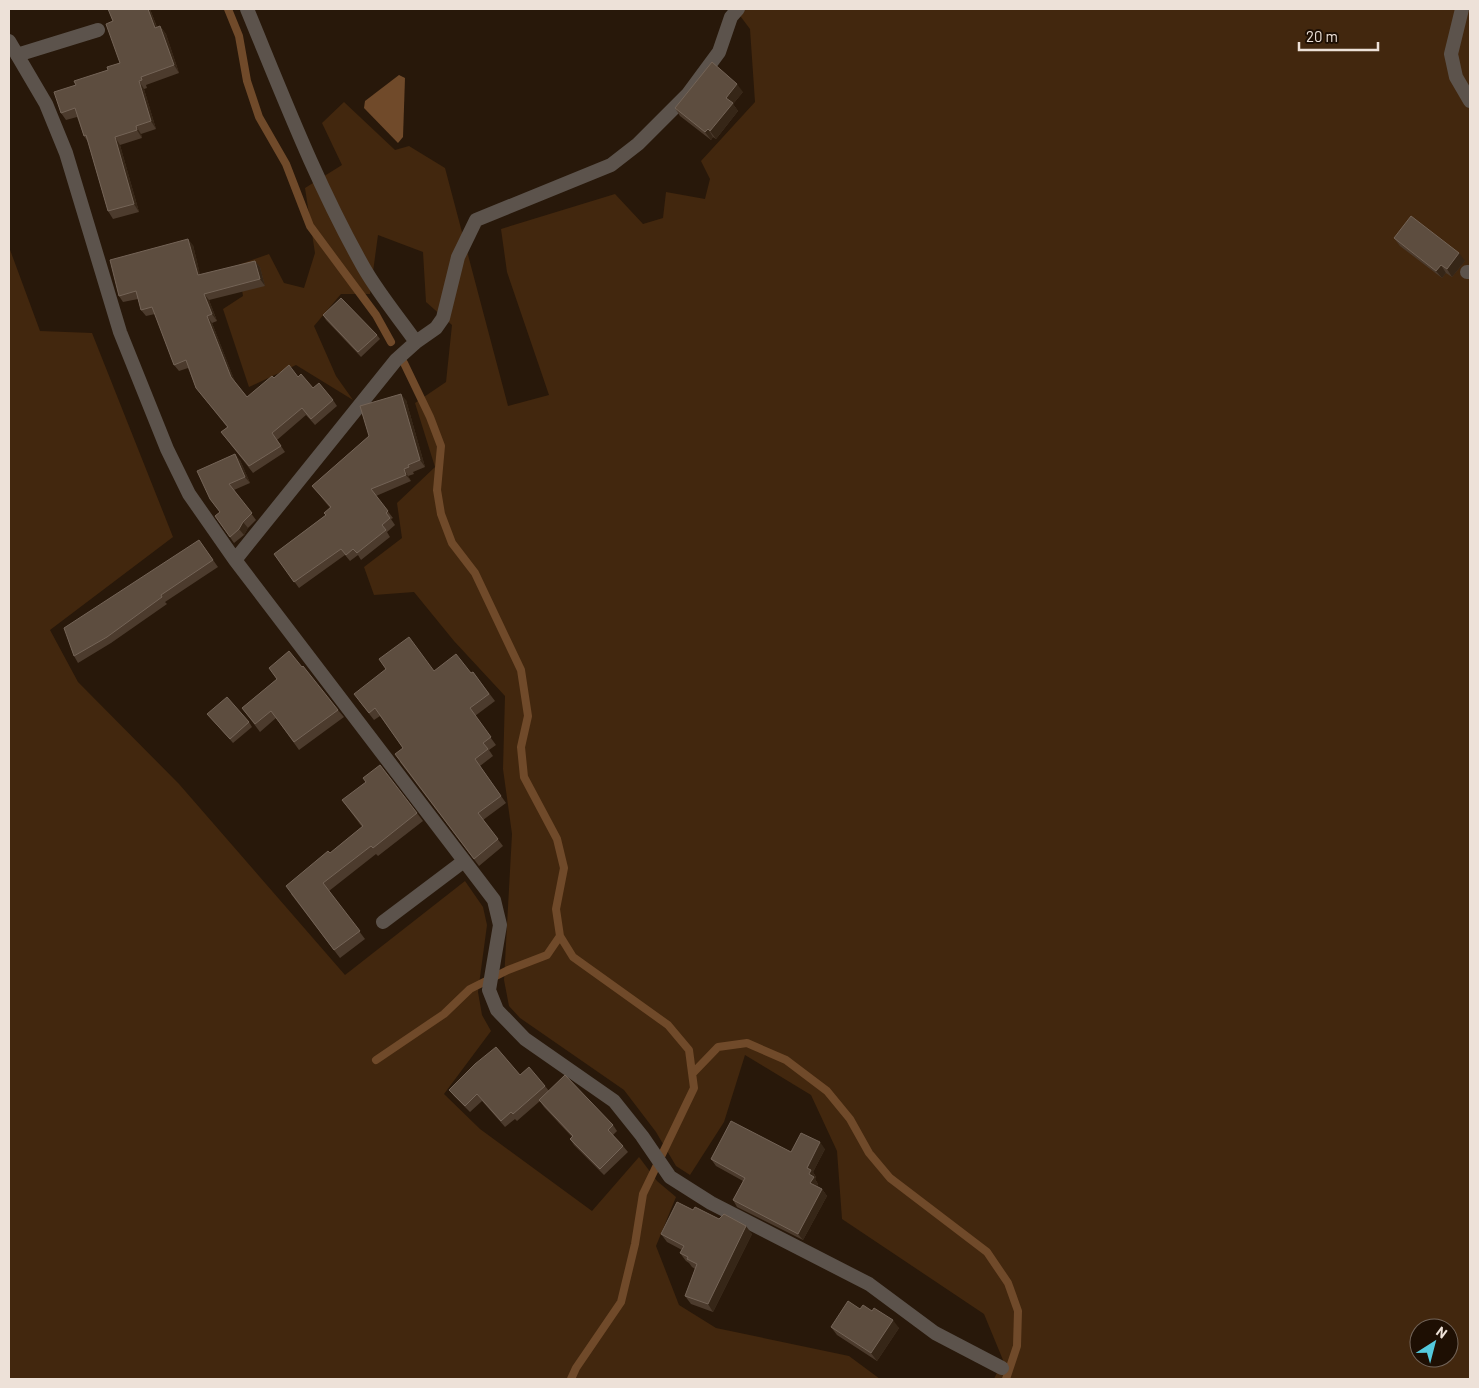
<svg xmlns="http://www.w3.org/2000/svg" width="1479" height="1388" viewBox="0 0 1479 1388" font-family="Barlow,sans-serif">
<style>
.green{fill:#42270e;fill-rule:evenodd}
.water{fill:#704a2a}
.lines{fill:none;stroke-linecap:round;stroke-linejoin:round}
.stream{stroke:#704a2a;stroke-width:8}
.minor{stroke:#5c534c;stroke-width:14}
.wall{fill:#4c3b2d}
.shaded-wall{fill:#362617}
.building{fill:#5d4d3f;stroke:#746457}
</style>
<rect width="100%" height="100%" fill="#28180a"/>
<!-- green -->
<path class="green" d="M 735,9 L 1470,9 L 1470,1379 L 994,1379 L 1003,1360 L 984,1314 L 842,1219 L 837,1151 L 811,1095 L 745,1055 L 724,1122 L 690,1175 L 676,1166 L 656,1132 L 624,1090 L 520,1018 L 509,1006 L 504,980 L 512,834 L 503,769 L 505,696 L 454,641 L 414,592 L 374,595 L 364,567 L 402,538 L 397,503 L 435,467 L 415,403 L 446,382 L 452,325 L 426,302 L 423,252 L 378,235 L 370,294 L 341,294 L 314,326 L 336,376 L 353,400 L 296,365 L 249,387 L 223,309 L 243,296 L 238,265 L 269,254 L 284,283 L 304,288 L 315,253 L 305,188 L 342,165 L 322,123 L 344,102 L 395,150 L 409,146 L 445,168 L 508,406 L 549,395 L 507,272 L 501,229 L 615,194 L 643,224 L 663,218 L 666,192 L 705,199 L 710,179 L 701,161 L 755,102 L 750,29 ZM 1419,1328 L 1449,1328 L 1449,1358 L 1419,1358 Z
M 9,247 L 40,331 L 92,333 L 173,537 L 50,630 L 78,682 L 179,784 L 345,975 L 465,881 L 483,907 L 487,925 L 478,992 L 482,1015 L 491,1031 L 444,1094 L 480,1129 L 592,1211 L 639,1157 L 657,1181 L 676,1197 L 656,1246 L 679,1305 L 716,1328 L 849,1356 L 880,1379 L 9,1379 Z"/>
<!-- water -->
<path class="water" d="M 399,75 L 405,78 L 403,137 L 398,143 L 364,108 L 365,101 Z"/>
<g class="lines">
<!-- stream -->
<path class="stream" d="M 228,9 L 239,36 L 247,81 L 259,117 L 286,164 L 310,226 L 376,315 L 391,342
M 404,363 L 430,417 L 441,446 L 437,490 L 441,514 L 452,543 L 475,573 L 521,670 L 528,716 L 521,747 L 524,777 L 557,839 L 564,868 L 556,909 L 560,936 L 573,957 L 668,1025 L 689,1050 L 694,1088 L 643,1194 L 635,1244 L 621,1302 L 576,1368 L 571,1379
M 376,1060 L 444,1014 L 470,989 L 508,970 L 547,955 L 560,936
M 693,1073 L 718,1047 L 747,1043 L 786,1060 L 827,1091 L 850,1119 L 869,1153 L 890,1178 L 987,1252 L 1008,1283 L 1018,1311 L 1017,1346 L 1006,1379"/>
<!-- minor -->
<path class="minor" d="M 1462,9 L 1451,54 L 1456,77 L 1470,101
M 9,41 L 46,104 L 66,153 L 120,332 L 167,449 L 189,494 L 235,560 L 494,900 L 500,925 L 489,990 L 497,1010 L 525,1039 L 614,1101 L 642,1136 L 670,1177 L 711,1203 L 869,1284 L 935,1333 L 1002,1368
M 17,55 L 98,30
M 1467,272 L 1470,272
M 416,342 L 436,328 L 443,318 L 458,257 L 476,220 L 611,165 L 638,144 L 688,94 L 719,52 L 731,17 L 738,9
M 235,560 L 396,360 L 416,342 C 399,318 379,294 364,268 C 317,185 283,96 247,9
M 383,922 L 464,861"/>
</g>
<!-- wall -->
<path class="wall" d="M 108,9 L 150,9 L 157,27 L 160,26 L 166,34 L 179,73 L 146,85 L 147,88 L 144,89 L 156,129 L 141,134 L 142,138 L 120,145 L 139,212 L 113,219 L 108,211 L 88,142 L 84,136 L 77,117 L 66,120 L 61,113 L 76,85 L 108,70 L 120,63 L 113,21 Z
M 743,92 L 733,104 L 738,111 L 716,139 L 713,137 L 711,140 L 680,116 L 675,108 Z
M 1394,238 L 1465,261 L 1452,277 L 1446,273 L 1442,278 L 1400,246 Z
M 193,245 L 200,275 L 255,261 L 260,267 L 265,286 L 209,300 L 217,321 L 212,323 L 235,382 L 247,397 L 274,378 L 298,377 L 313,388 L 333,400 L 337,406 L 315,425 L 306,415 L 277,440 L 285,452 L 253,473 L 221,432 L 227,427 L 196,388 L 188,368 L 179,371 L 174,365 L 155,314 L 146,316 L 141,310 L 138,299 L 123,302 L 119,296 Z
M 323,315 L 377,335 L 380,339 L 361,357 L 326,320 Z
M 406,400 L 425,467 L 413,472 L 414,474 L 408,476 L 411,481 L 376,496 L 393,518 L 391,519 L 395,525 L 387,532 L 390,537 L 361,560 L 358,555 L 350,561 L 345,555 L 299,588 L 274,554 L 326,515 L 330,508 L 317,492 L 312,486 L 369,436 Z
M 240,460 L 250,483 L 234,490 L 256,520 L 248,528 L 244,535 L 234,543 L 215,516 L 220,512 L 210,499 Z
M 199,540 L 218,567 L 165,602 L 167,604 L 111,643 L 78,663 L 74,656 Z
M 269,668 L 338,710 L 344,717 L 299,750 L 276,718 L 260,732 L 242,708 L 277,679 Z
M 434,671 L 471,673 L 473,672 L 495,701 L 475,716 L 496,745 L 489,750 L 493,756 L 480,766 L 506,803 L 483,820 L 503,846 L 479,866 L 400,762 L 403,748 L 380,716 L 374,720 L 359,701 Z
M 207,714 L 249,722 L 252,727 L 233,743 Z
M 342,800 L 417,813 L 423,821 L 378,856 L 376,854 L 329,891 L 365,939 L 340,958 L 291,894 L 330,853 L 362,827 Z
M 520,1075 L 545,1086 L 549,1091 L 613,1125 L 617,1131 L 613,1135 L 623,1146 L 628,1152 L 604,1175 L 574,1145 L 570,1139 L 572,1137 L 544,1107 L 540,1101 L 517,1121 L 515,1119 L 505,1127 L 482,1101 L 470,1112 L 454,1096 L 449,1090 Z
M 825,1149 L 813,1172 L 816,1177 L 815,1179 L 818,1184 L 817,1186 L 822,1189 L 827,1196 L 803,1240 L 737,1207 L 733,1200 L 743,1181 L 716,1166 L 711,1159 Z
M 693,1210 L 719,1219 L 752,1234 L 713,1312 L 691,1304 L 685,1296 L 695,1269 L 692,1267 L 689,1263 L 686,1261 L 680,1253 L 682,1250 L 667,1242 L 661,1234 Z
M 860,1309 L 872,1311 L 899,1328 L 877,1361 L 837,1335 L 831,1327 Z"/>
<!-- shaded-wall -->
<path class="shaded-wall" d="M 148,9 L 150,9 L 160,36 L 155,28 Z
M 160,26 L 166,34 L 179,73 L 174,65 Z
M 139,81 L 144,89 L 156,129 L 151,121 Z
M 737,84 L 743,92 L 733,104 L 738,111 L 716,139 L 710,131 L 726,98 Z
M 136,126 L 141,134 L 142,138 L 137,130 Z
M 708,129 L 713,137 L 711,140 L 705,132 Z
M 115,137 L 120,145 L 139,212 L 134,204 Z
M 188,239 L 193,245 L 202,282 L 198,275 Z
M 1459,253 L 1465,261 L 1452,277 L 1447,269 Z
M 255,261 L 260,267 L 265,286 L 260,279 Z
M 1441,265 L 1446,273 L 1442,278 L 1436,271 Z
M 204,294 L 209,300 L 217,321 L 212,314 Z
M 207,316 L 212,323 L 236,384 L 231,377 Z
M 401,394 L 406,400 L 425,467 L 420,460 Z
M 235,454 L 240,460 L 250,483 L 245,477 Z
M 404,469 L 408,476 L 411,481 L 406,475 Z
M 243,522 L 248,528 L 244,535 L 239,529 Z
M 820,1142 L 825,1149 L 813,1172 L 816,1177 L 815,1179 L 818,1184 L 815,1190 L 810,1183 L 809,1174 L 807,1168 Z
M 822,1189 L 827,1196 L 803,1240 L 798,1234 Z
M 746,1226 L 752,1234 L 713,1312 L 708,1304 Z
M 893,1320 L 899,1328 L 877,1361 L 871,1353 Z"/>
<!-- building -->
<path class="building" d="M 108,9 L 148,9 L 155,28 L 160,26 L 174,65 L 141,77 L 142,80 L 139,81 L 151,121 L 136,126 L 137,130 L 115,137 L 134,204 L 108,211 L 86,135 L 84,136 L 75,108 L 61,113 L 54,92 L 76,85 L 74,81 L 108,70 L 107,67 L 120,63 L 106,24 L 113,21 Z
M 712,62 L 737,84 L 726,98 L 733,103 L 710,131 L 708,129 L 705,132 L 675,108 Z
M 1411,216 L 1459,253 L 1447,269 L 1441,265 L 1436,271 L 1394,238 Z
M 188,239 L 198,275 L 255,261 L 260,279 L 204,294 L 212,314 L 207,316 L 231,377 L 247,397 L 272,376 L 274,378 L 289,365 L 298,377 L 301,374 L 313,388 L 319,383 L 333,400 L 311,419 L 302,408 L 272,433 L 281,446 L 249,466 L 221,432 L 228,427 L 196,388 L 186,360 L 174,365 L 152,307 L 141,310 L 136,291 L 119,296 L 110,260 Z
M 341,298 L 377,335 L 358,352 L 323,315 Z
M 401,394 L 420,460 L 408,465 L 409,467 L 404,469 L 406,475 L 371,489 L 388,511 L 386,513 L 390,518 L 382,525 L 386,530 L 357,553 L 353,549 L 346,555 L 341,549 L 294,582 L 274,554 L 326,515 L 324,513 L 331,507 L 312,486 L 369,436 L 360,406 Z
M 235,454 L 245,477 L 229,484 L 252,513 L 243,522 L 239,529 L 230,537 L 215,516 L 220,512 L 210,499 L 197,471 Z
M 199,540 L 213,560 L 161,595 L 162,597 L 107,637 L 74,656 L 64,628 Z
M 409,637 L 434,671 L 456,654 L 471,673 L 473,672 L 489,694 L 470,708 L 491,737 L 483,743 L 488,749 L 475,759 L 501,796 L 478,813 L 498,839 L 474,859 L 395,754 L 403,748 L 375,708 L 369,713 L 354,694 L 386,669 L 379,659 Z
M 289,651 L 302,667 L 303,666 L 338,710 L 294,742 L 271,711 L 255,724 L 242,708 L 277,679 L 269,668 Z
M 227,697 L 249,722 L 230,739 L 207,714 Z
M 380,765 L 417,813 L 373,848 L 371,846 L 323,883 L 360,931 L 334,950 L 286,886 L 328,851 L 330,853 L 363,826 L 342,800 L 366,782 L 363,778 Z
M 496,1047 L 520,1075 L 529,1067 L 545,1086 L 513,1114 L 511,1112 L 501,1121 L 477,1094 L 465,1106 L 449,1090 L 475,1064 Z
M 565,1075 L 613,1125 L 608,1130 L 623,1146 L 600,1169 L 570,1139 L 573,1136 L 539,1100 Z
M 731,1121 L 791,1152 L 801,1133 L 820,1142 L 807,1168 L 811,1170 L 809,1174 L 814,1177 L 810,1183 L 822,1189 L 798,1234 L 733,1200 L 745,1178 L 711,1159 Z
M 677,1202 L 693,1210 L 695,1207 L 719,1219 L 724,1214 L 746,1226 L 708,1304 L 685,1296 L 697,1264 L 687,1259 L 688,1257 L 680,1253 L 684,1246 L 661,1234 Z
M 848,1301 L 860,1309 L 863,1305 L 872,1311 L 874,1308 L 893,1320 L 871,1353 L 831,1327 Z"/>
<!-- border -->
<rect width="1479" height="1388" fill="none" stroke="#ede1d8" stroke-width="20"/>
<!-- north arrow -->
<g transform="translate(1434 1343) rotate(36)"><circle r="24" fill="#1e0f03" stroke="#716358"/>
<path d="M0-4L9 19L0 12L-9 19Z" fill="#54cade"/>
<text y="-8" font-size="14" font-weight="bold" text-anchor="middle" fill="#ede1d8">N</text>
</g>
<!-- scale -->
<path d="M1299 42v8h79v-8" fill="none" stroke="#ede1d8" stroke-width="2.5"/>
<text x="1306" y="42" font-size="15" fill="#ede1d8" stroke="#1e0f03" stroke-width="4" paint-order="stroke">20 m</text>
</svg>
